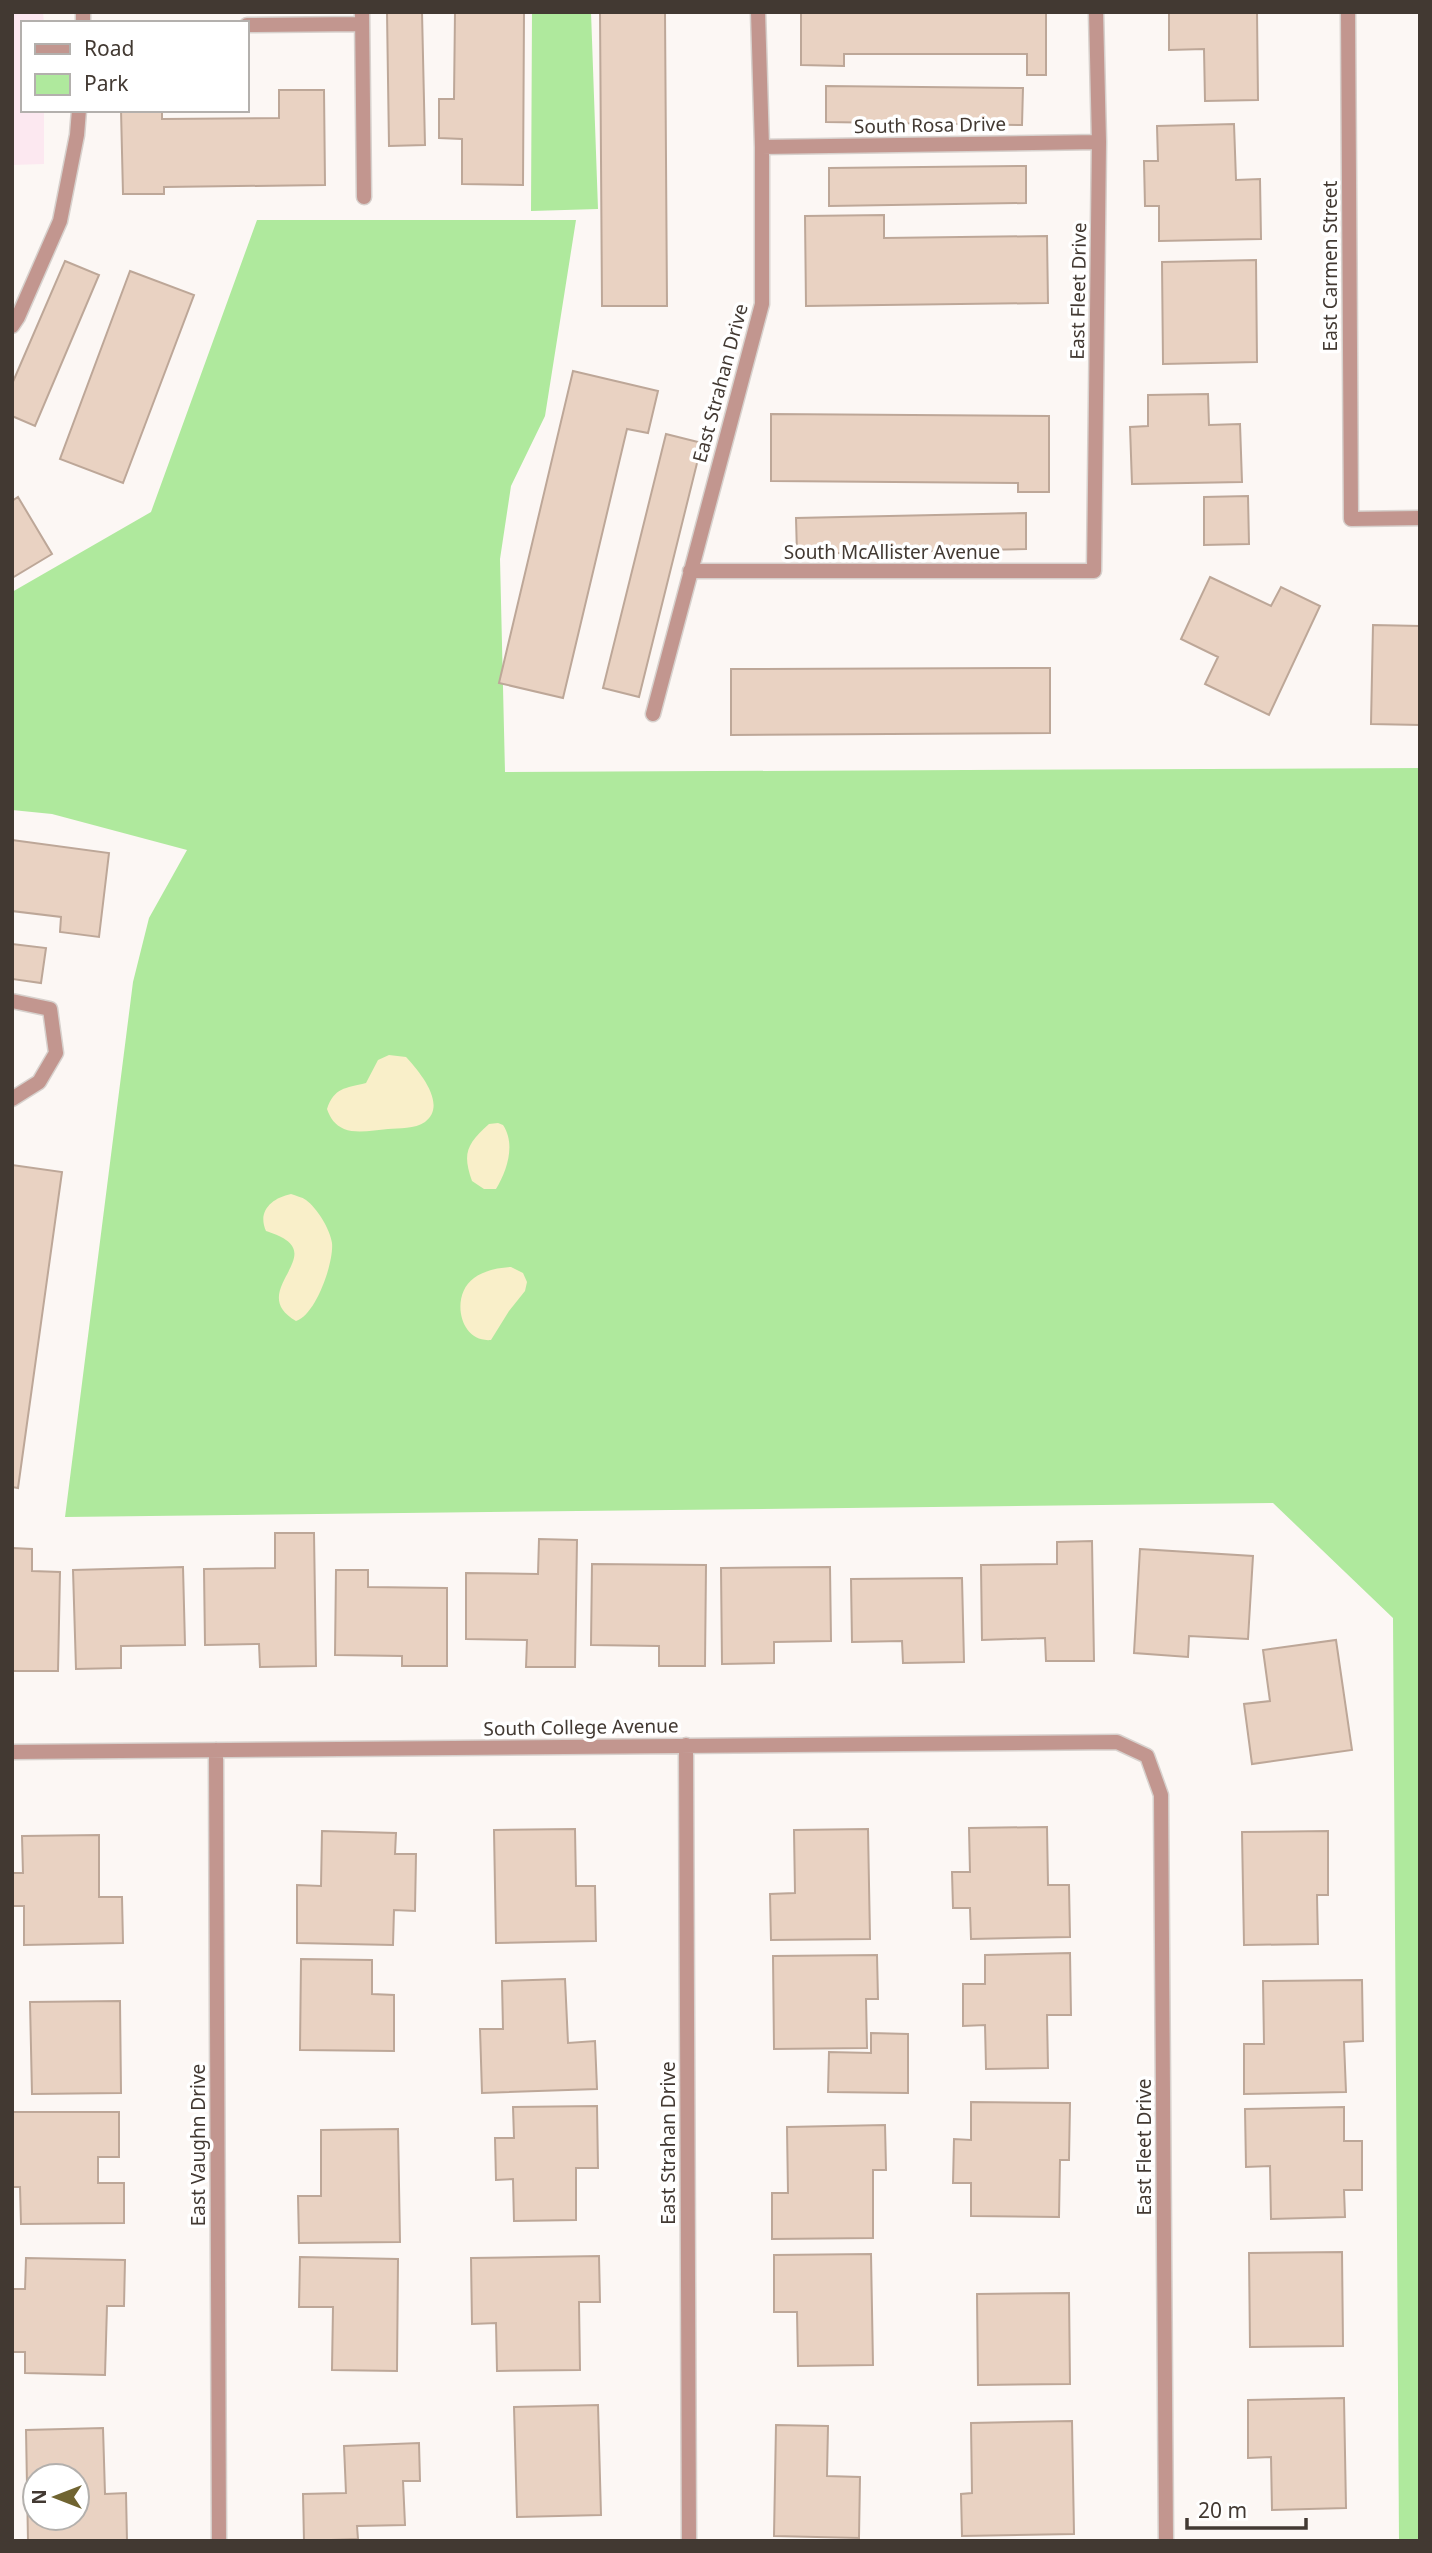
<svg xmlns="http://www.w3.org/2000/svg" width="1432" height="2553" viewBox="0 0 1432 2553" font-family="'Noto Sans',sans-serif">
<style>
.commercial{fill:#fce8f0}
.green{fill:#afe99d}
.sand{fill:#f9efc9}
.building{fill:#e9d2c2;stroke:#bda798;stroke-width:2;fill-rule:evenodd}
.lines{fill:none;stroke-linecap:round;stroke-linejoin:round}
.service-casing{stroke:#d7d1cd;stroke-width:17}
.minor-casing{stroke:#d7d1cd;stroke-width:17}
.service{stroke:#c2968f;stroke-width:14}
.minor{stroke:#c2968f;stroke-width:14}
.labels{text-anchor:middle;stroke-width:7;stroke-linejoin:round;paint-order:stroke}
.street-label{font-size:19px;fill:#423932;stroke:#fff}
</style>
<rect width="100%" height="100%" fill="#fcf7f4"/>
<!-- commercial -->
<path class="commercial" d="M 12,12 L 43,12 L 44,23 L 23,23 L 23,110 L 44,110 L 44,164 L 12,165 Z"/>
<!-- green -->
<path class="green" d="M 532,12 L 591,12 L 598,209 L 531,211 Z
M 257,220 L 576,220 L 545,416 L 511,486 L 500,559 L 505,772 L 1420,768 L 1420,2541 L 1399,2541 L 1393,1618 L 1273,1503 L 65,1517 L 133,982 L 149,918 L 187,850 L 52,814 L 12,810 L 12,592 L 151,512 Z"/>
<!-- sand -->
<path class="sand" d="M 389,1055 L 406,1057 C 419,1071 448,1105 425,1122 C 415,1129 399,1128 388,1129 C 374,1130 357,1134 344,1129 C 335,1125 330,1118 327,1109 C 334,1088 345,1088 366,1083 L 378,1060 Z
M 498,1123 L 503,1125 C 516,1144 507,1171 496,1189 L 484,1189 L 472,1181 C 462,1153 467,1144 489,1124 Z
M 291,1194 C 296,1196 302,1197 306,1200 C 317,1208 330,1229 332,1243 C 334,1262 316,1315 296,1321 C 249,1294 317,1261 286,1240 C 281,1236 272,1233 266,1231 C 257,1211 272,1198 291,1194 Z
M 511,1267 L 523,1273 L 527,1282 L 525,1291 L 509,1311 L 491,1340 C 459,1343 450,1295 474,1278 C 485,1270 498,1268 511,1267 Z"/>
<!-- building -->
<path class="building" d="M 387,12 L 422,12 L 425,145 L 389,146 Z
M 455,12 L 524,12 L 523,185 L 462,184 L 462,139 L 439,138 L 439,99 L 454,99 Z
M 600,12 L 665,12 L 667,306 L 602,306 Z
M 801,12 L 1046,12 L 1046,75 L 1027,75 L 1027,54 L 844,54 L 844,66 L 801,65 Z
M 1169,12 L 1257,12 L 1258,100 L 1205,101 L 1204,49 L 1169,50 Z
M 826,86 L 1023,88 L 1022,125 L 826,122 Z
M 279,90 L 324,90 L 325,185 L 164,187 L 164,194 L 123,194 L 121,110 L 162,110 L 162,119 L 279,118 Z
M 1234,124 L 1236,180 L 1260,179 L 1261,239 L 1159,241 L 1159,206 L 1145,206 L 1144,161 L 1158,161 L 1157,126 Z
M 1026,166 L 1026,203 L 829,206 L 829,168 Z
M 884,215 L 884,238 L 1047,236 L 1048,303 L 806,306 L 805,216 Z
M 1256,260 L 1257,362 L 1163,364 L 1162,262 Z
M 65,261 L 99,275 L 35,426 L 12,416 L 12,384 Z
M 130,271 L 194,295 L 123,483 L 60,459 Z
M 573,371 L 658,391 L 648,433 L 627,429 L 563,698 L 499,683 Z
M 1208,394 L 1209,425 L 1240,424 L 1242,482 L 1132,484 L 1130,427 L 1148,426 L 1148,395 Z
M 771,414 L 1049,416 L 1049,492 L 1018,492 L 1018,483 L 771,481 Z
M 666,434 L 702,443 L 639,697 L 603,688 Z
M 1248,496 L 1249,544 L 1204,545 L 1204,497 Z
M 18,497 L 52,554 L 12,578 L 12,501 Z
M 1026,513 L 1026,549 L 797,554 L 796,518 Z
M 1210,577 L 1271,606 L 1281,587 L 1320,606 L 1269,715 L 1205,684 L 1218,657 L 1181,639 Z
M 1373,625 L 1420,626 L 1420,725 L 1371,724 Z
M 1050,668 L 1050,733 L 731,735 L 731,669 Z
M 12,840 L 109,853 L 99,937 L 60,932 L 61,917 L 12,911 Z
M 12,944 L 46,948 L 41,983 L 12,979 Z
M 12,1165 L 62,1172 L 18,1488 L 12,1487 Z
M 275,1533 L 314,1533 L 316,1666 L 260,1667 L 259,1644 L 205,1645 L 204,1569 L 275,1568 Z
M 539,1539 L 577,1540 L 575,1667 L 526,1667 L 527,1640 L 466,1639 L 466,1573 L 538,1574 Z
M 1092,1541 L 1094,1661 L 1046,1661 L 1045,1638 L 982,1640 L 981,1565 L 1057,1564 L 1057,1542 Z
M 12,1548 L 32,1549 L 32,1571 L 60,1572 L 58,1671 L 12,1671 Z
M 1140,1549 L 1253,1556 L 1248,1639 L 1189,1636 L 1188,1657 L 1134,1653 Z
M 592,1564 L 706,1565 L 705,1666 L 659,1666 L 659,1646 L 591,1645 Z
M 183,1567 L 185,1645 L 121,1646 L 121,1668 L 76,1669 L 73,1570 Z
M 830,1567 L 831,1641 L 774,1642 L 774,1663 L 722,1664 L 721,1568 Z
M 336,1570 L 368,1570 L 368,1587 L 447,1588 L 447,1666 L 402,1666 L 402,1656 L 335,1655 Z
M 962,1578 L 964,1662 L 903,1663 L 902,1641 L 852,1642 L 851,1579 Z
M 1336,1640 L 1352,1750 L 1252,1764 L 1244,1704 L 1270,1701 L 1263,1650 Z
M 1047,1827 L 1048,1885 L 1069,1885 L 1070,1937 L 971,1939 L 970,1908 L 953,1908 L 952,1872 L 970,1872 L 969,1828 Z
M 575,1829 L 576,1886 L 595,1886 L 596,1941 L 496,1943 L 494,1830 Z
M 868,1829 L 870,1939 L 771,1940 L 770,1894 L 795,1893 L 794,1830 Z
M 322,1831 L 396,1833 L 395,1854 L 416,1854 L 415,1911 L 394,1910 L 393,1945 L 297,1943 L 297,1885 L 321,1886 Z
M 1328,1831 L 1328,1895 L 1317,1895 L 1318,1944 L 1244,1945 L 1242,1832 Z
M 99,1835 L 99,1897 L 122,1897 L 123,1943 L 24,1945 L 24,1906 L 12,1906 L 12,1873 L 23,1873 L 22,1836 Z
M 1070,1953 L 1071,2015 L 1047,2015 L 1048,2068 L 986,2069 L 985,2025 L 963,2026 L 963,1984 L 985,1984 L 985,1955 Z
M 877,1955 L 878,1999 L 866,1999 L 867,2048 L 774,2049 L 773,1956 Z
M 301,1959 L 372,1960 L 372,1994 L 394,1995 L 394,2051 L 300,2050 Z
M 565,1979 L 568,2043 L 595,2041 L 597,2089 L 482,2093 L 480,2029 L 503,2029 L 502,1981 Z
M 1362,1980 L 1363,2041 L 1344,2042 L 1346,2092 L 1244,2094 L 1244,2044 L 1264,2044 L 1263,1981 Z
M 120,2001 L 121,2093 L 32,2094 L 30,2002 Z
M 871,2033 L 908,2034 L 908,2093 L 828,2092 L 829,2052 L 871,2053 Z
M 971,2102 L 1070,2103 L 1069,2160 L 1060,2160 L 1059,2217 L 971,2216 L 971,2183 L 953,2183 L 954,2139 L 971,2140 Z
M 597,2106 L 598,2168 L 576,2168 L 576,2220 L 514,2221 L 513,2179 L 496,2180 L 495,2138 L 514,2138 L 513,2107 Z
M 1344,2107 L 1344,2141 L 1362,2141 L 1362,2190 L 1344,2190 L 1345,2217 L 1271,2219 L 1270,2166 L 1246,2167 L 1245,2109 Z
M 12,2112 L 119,2112 L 119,2157 L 98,2157 L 98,2183 L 124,2183 L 124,2223 L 21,2224 L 20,2187 L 12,2187 Z
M 885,2125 L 886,2170 L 873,2170 L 873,2238 L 772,2239 L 772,2193 L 788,2193 L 787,2127 Z
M 398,2129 L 400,2242 L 299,2243 L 298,2196 L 321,2196 L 321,2130 Z
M 1342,2252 L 1343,2346 L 1250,2347 L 1249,2253 Z
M 871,2254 L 873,2365 L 798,2366 L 797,2312 L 774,2312 L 774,2255 Z
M 599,2256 L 600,2302 L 579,2302 L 580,2370 L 497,2371 L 496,2323 L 472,2324 L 471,2258 Z
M 300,2257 L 398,2259 L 397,2371 L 332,2370 L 333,2307 L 299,2307 Z
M 26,2258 L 125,2260 L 124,2306 L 107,2306 L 105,2375 L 25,2373 L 25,2352 L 12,2352 L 12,2289 L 25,2289 Z
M 1069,2293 L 1070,2384 L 978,2385 L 977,2294 Z
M 1344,2398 L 1346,2508 L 1272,2510 L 1271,2457 L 1248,2458 L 1248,2400 Z
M 598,2405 L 601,2515 L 517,2517 L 514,2407 Z
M 1072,2421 L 1074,2534 L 962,2536 L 961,2494 L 972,2493 L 971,2423 Z
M 776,2425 L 828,2426 L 827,2476 L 860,2477 L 859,2538 L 774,2536 Z
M 103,2428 L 105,2494 L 126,2493 L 127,2541 L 28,2541 L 26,2430 ZM 35,2476 L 77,2476 L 77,2518 L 35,2518 Z
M 419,2443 L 420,2481 L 403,2481 L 405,2525 L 357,2526 L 358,2539 L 304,2541 L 303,2494 L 346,2493 L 344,2446 Z"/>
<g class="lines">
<!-- service casing -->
<g class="service-casing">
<path id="service" d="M 83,12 L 83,23
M 362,12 L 364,197
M 247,25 L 362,24
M 762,147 L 1099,142
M 12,326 L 18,317 L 60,221 L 77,135 L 79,110
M 690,571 L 1094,571 L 1099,142 L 1096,12
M 653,714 L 762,304 L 762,147 L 758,12
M 12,1001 L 50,1009 L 56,1053 L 39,1082 L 12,1099"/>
</g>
<!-- minor casing -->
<g class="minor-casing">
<path id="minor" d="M 1348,12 L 1351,519 L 1420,518
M 686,1745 L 689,2541
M 216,1750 L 219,2541
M 12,1752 L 1117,1742 L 1147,1756 L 1161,1795 L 1166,2541"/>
</g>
<!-- service -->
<use href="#service" class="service"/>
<!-- minor -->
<use href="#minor" class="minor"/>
</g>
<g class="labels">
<!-- street labels -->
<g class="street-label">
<text transform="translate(930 125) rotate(-1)" y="7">South Rosa Drive</text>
<text transform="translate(1330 266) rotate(-90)" y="7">East Carmen Street</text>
<text transform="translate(1078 291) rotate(-89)" y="7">East Fleet Drive</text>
<text transform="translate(720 383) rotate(-75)" y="7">East Strahan Drive</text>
<text x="892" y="559">South McAllister Avenue</text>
<text transform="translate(581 1727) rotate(-1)" y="7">South College Avenue</text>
<text transform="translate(668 2143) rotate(-90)" y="7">East Strahan Drive</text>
<text transform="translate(198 2145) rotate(-90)" y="7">East Vaughn Drive</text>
<text transform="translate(1144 2147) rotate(-90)" y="7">East Fleet Drive</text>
</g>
</g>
<!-- border -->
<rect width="1432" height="2553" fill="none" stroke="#423932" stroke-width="28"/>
<!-- legend -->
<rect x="21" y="21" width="228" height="91" fill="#ffffff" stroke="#b3b0ad" stroke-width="2"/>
<rect x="35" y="44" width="35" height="10" fill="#c2968f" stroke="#b3b0ad" stroke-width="2"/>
<text x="84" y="56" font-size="21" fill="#423932">Road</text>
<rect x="35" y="74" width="35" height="21" fill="#afe99d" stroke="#b3b0ad" stroke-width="2"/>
<text x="84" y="91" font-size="21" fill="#423932">Park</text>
<!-- north arrow -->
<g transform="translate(56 2497) rotate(270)"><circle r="33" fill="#ffffff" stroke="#b3b0ad" stroke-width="2"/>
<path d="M0-5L12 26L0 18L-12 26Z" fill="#706431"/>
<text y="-10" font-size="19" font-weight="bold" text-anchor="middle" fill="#423932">N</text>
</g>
<!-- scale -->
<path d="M1187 2518v10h119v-10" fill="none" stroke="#423932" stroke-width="3.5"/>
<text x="1198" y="2518" font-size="21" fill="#423932" stroke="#ffffff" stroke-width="5" paint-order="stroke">20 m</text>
</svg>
